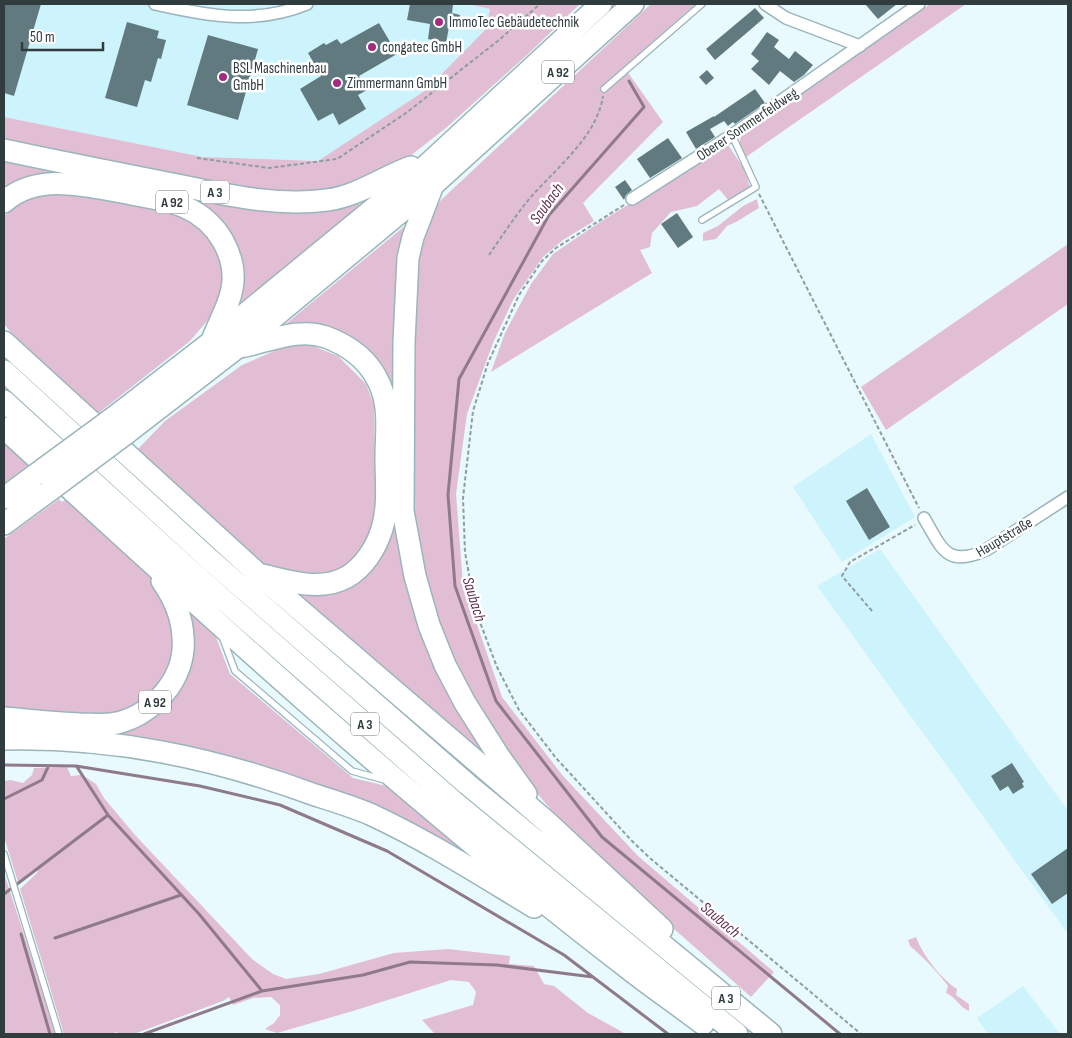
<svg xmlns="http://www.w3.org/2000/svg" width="1072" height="1038" viewBox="0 0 1072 1038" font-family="'Sofia Sans Condensed',sans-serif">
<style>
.built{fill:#cdf3fc}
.green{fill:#e2bed4}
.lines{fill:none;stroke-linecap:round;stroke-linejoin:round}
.stream{stroke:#8f7a8a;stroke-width:3}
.building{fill:#607a80}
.lane-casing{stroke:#9ab5bb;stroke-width:8}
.street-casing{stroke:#9ab5bb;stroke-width:14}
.highway-casing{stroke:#9ab5bb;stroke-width:24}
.path{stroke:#8e9d9f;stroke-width:2;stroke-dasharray:4 2.5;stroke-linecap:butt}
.lane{stroke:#fff;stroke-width:5.5}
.street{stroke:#fff;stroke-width:11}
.highway{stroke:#fff;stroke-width:21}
.highway-bridge-casing{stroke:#9ab5bb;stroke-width:24;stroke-linecap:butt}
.highway-bridge{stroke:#fff;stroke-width:21}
.poi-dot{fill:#a42b82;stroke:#fff;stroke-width:2}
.labels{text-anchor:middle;stroke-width:5;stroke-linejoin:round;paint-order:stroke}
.shield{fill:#fff;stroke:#6e7678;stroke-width:1}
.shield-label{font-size:14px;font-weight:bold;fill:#303c3e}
.poi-label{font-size:15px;fill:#303c3e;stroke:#fff;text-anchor:start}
.street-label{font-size:15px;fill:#303c3e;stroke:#fff}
.water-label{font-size:16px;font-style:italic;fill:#613251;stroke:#fff}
</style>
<rect width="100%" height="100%" fill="#e8fafd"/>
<!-- built -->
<path class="built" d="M 4,4 L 468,4 L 490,9 L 486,29 L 426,90 L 319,161 L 203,157 L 4,117 Z
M 871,434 L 915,517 L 842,562 L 793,487 Z
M 880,549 L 1068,811 L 1068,934 L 817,586 Z
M 1023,986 L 1060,1034 L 988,1034 L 977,1018 Z"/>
<!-- green -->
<path class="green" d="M 468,4 L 580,4 L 527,55 L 446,128 L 400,164 L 357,185 L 283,196 L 4,145 L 4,117 L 203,157 L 318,161 L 426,90 L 486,29 L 490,9 Z
M 651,4 L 696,4 L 624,67 L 663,122 L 583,203 L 594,221 L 563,240 L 543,257 L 513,300 L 493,343 L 467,414 L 456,494 L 463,584 L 502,697 L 563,776 L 638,856 L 774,972 L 751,997 L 621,882 L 575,838 L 519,772 L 493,739 L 443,642 L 419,567 L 412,512 L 411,310 L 423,227 L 441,200 Z
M 930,4 L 966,4 L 746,157 L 739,144 L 742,133 Z
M 728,145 L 745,170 L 750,187 L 729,201 L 719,189 L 697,206 L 671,212 L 652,233 L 650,247 L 640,250 L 652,273 L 491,372 L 505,333 L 531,284 L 553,254 L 597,224 L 713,152 Z
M 4,159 L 357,201 L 361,207 L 232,310 L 221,227 L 81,180 L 4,197 Z
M 62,192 L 174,212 L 194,221 L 213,244 L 222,269 L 222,288 L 213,314 L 190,341 L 96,415 L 21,345 L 4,324 L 4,216 C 22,197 36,195 62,192 Z
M 757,199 L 759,208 L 736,222 L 727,226 L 716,239 L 703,241 L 703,233 L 718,226 L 743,206 Z
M 406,225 L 408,226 L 401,244 L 397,267 L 400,534 L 496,768 L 293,592 L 376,554 L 391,413 L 361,355 L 276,332 Z
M 1068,244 L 1068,304 L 886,430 L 861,387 Z
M 308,344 L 338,356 L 366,384 L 374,405 L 376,514 L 369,541 L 349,564 L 323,577 L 277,573 L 246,552 L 136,451 L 165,421 L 242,365 L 281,348 Z
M 4,442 L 29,465 L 4,483 Z
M 69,497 L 147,571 L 166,599 L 173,619 L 175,654 L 158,687 L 130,708 L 105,716 L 4,709 L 4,539 L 59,499 L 62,502 Z
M 181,604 L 214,632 L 230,674 L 353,778 L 395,788 L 495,874 L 435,839 L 78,729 L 173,689 Z
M 67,767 L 71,776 L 82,775 L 96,784 L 104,798 L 135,835 L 252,959 L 273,974 L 286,979 L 319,974 L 394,953 L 448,949 L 510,956 L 509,964 L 534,966 L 544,984 L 554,986 L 588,1013 L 626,1034 L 435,1034 L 422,1020 L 473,1005 L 476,992 L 469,982 L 451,980 L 353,1011 L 277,1033 L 265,1029 L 274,1023 L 280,1015 L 280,1005 L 271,997 L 253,998 L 233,1005 L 229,997 L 223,1001 L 134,1034 L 120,1034 L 116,1032 L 113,1034 L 64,1034 L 20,889 L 37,873 L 38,869 L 32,871 L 18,882 L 4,837 L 4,781 L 11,780 L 23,783 L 32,775 L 34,768 Z
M 4,873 L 56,1034 L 4,1034 Z
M 916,937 C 922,954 941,979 957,989 L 956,995 L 969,1004 L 969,1011 C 960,1008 956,997 946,993 L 948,986 C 937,971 924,958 910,946 L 908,940 Z"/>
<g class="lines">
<!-- stream -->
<path class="stream" d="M 629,81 L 644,107 L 549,215 L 459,379 L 448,495 L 455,586 L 496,701 L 602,837 L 840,1034
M 4,765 L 76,766 L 200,786 L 280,805 L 387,851 L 564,955 L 668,1034
M 77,767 L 108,815 L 199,914 L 262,991
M 4,799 L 42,780 L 48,767
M 4,894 L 108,815
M 21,934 L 50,1034
M 55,938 L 181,895
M 144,1034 L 262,991 L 363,975 L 410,962 L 497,965 L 593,977"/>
</g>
<!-- building -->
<path class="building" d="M 4,4 L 41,4 L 14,96 L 4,93 Z
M 410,4 L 453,5 L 452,13 L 460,15 L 458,29 L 449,27 L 446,43 L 428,39 L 430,24 L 407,20 Z
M 865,4 L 897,4 L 878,19 Z
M 755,8 L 764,18 L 715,60 L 706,49 Z
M 127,22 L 159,31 L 157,38 L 166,40 L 161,59 L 158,58 L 151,82 L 145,80 L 137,107 L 105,98 Z
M 379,23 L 397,54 L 359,76 L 367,90 L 358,95 L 366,109 L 339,125 L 333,113 L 318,121 L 300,89 L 321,76 L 308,53 L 324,43 L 326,45 L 337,39 L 341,44 Z
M 767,32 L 779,40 L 774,47 L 789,59 L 795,51 L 813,65 L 804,75 L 794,82 L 780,71 L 769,85 L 751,69 L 759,61 L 751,54 Z
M 208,35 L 258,49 L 238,120 L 187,105 Z
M 707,70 L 714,78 L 706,85 L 699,77 Z
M 755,89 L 765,103 L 735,124 L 733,122 L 728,126 L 724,121 L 710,129 L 715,137 L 696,149 L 686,132 L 714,116 L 714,117 Z
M 668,138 L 682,158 L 650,178 L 637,159 Z
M 625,180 L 632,190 L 626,195 L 624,200 L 615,187 Z
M 677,213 L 693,237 L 678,248 L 661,224 Z
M 867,488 L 890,527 L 869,540 L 846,501 Z
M 1012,763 L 1024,782 L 1022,783 L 1024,787 L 1013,794 L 1008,786 L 1000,791 L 991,776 Z
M 1068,848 L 1068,893 L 1052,904 L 1031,874 Z"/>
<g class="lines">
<!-- lane casing -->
<g class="lane-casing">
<path id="lane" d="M 604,89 L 702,4
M 702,220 L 756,187 L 732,135
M 222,636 L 235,671 L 352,771 L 385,780
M 4,854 L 59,1034"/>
</g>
<!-- street casing -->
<g class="street-casing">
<path id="street" d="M 155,4 C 207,16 256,25 307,4
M 765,4 L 786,18 L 860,46
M 632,199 L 732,135 L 919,4
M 924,518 C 942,549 947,568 986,550 L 1068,497"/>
</g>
<!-- highway casing -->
<g class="highway-casing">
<path id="highway" d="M 4,150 C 60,162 116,173 172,184 C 223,194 275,207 327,200 C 358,196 383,177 411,167
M 433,185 L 413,237 L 408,258 L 404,342 L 403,511 L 415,576 L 429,625 L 445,665 L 465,703 L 498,755 L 526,794
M 4,202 C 36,173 83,185 121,192 C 161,200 200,201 223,241 C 229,252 234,267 233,281 C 232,300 220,320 213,338
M 4,342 L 257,573 L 547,822 L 662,929
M 240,347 C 268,342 298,327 326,337 C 347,345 367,359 377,379 C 382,388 385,399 386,408 C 388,424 386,441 386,458 C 386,481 389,506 382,529 C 376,548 364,567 347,577 C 320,592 289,581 262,575
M 4,371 L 208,558 L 467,784 L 771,1034
M 4,401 L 193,573 L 453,801 L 737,1034
M 113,418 L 210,343 L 429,163 L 601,4
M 4,428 C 205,613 408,799 625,966 C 650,986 677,1004 703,1024
M 128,432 L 238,347 L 433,185 L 633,4
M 4,498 L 34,476
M 4,524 L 50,490
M 4,718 C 29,720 55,723 80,724 C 90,724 101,725 111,724 C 151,718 187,679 183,637 C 182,616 174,598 162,581
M 4,739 C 114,737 212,757 315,795 C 334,801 354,807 372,815 C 428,841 481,875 534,907"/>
</g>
<!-- path -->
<path class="path" d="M 197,158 L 269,168 L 337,159 L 406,113 L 499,40 L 540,4
M 759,194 L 919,508
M 624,205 L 556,248 L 542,261 L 519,295 L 488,363 L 473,411 L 463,498 L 465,552 L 475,609 L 497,667 L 519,710 L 556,758 L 631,840 L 651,859 L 861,1034
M 489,255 C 502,236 515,216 530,198 C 555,169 597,137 603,96
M 872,611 L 842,576 L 850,562 L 915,525"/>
<!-- lane -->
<use href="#lane" class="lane"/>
<!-- street -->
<use href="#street" class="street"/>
<!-- highway -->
<use href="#highway" class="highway"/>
<!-- highway-bridge casing -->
<g class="highway-bridge-casing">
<path id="highway-bridge" d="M 34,476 L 113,418
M 50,490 L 128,432"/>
</g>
<!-- highway-bridge -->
<use href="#highway-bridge" class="highway-bridge"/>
</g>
<!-- markers -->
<g class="poi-dot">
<circle cx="439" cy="22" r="5"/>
<circle cx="372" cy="47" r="5"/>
<circle cx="223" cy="77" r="5"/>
<circle cx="337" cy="83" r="5"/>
</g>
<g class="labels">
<!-- shield labels -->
<g class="shield">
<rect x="542" y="60.5" width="32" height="23" rx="4"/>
<rect x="201" y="180.5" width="28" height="23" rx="4"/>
<rect x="156" y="190.5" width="32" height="23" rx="4"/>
<rect x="139" y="690.5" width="32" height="23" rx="4"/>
<rect x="351" y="712.5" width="28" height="23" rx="4"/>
<rect x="712" y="986.5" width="28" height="23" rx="4"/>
</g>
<g class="shield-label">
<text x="558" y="77">A 92</text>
<text x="215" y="197">A 3</text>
<text x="172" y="207">A 92</text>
<text x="155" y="707">A 92</text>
<text x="365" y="729">A 3</text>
<text x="726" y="1003">A 3</text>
</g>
<!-- poi labels -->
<g class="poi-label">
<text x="449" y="27">ImmoTec Gebäudetechnik</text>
<text x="382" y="52">congatec GmbH</text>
<text x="233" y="73">BSL Maschinenbau<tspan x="233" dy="17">GmbH</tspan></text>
<text x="347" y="88">Zimmermann GmbH</text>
</g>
<!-- street labels -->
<g class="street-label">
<text transform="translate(747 124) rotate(-34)" y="5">Oberer Sommerfeldweg</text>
<text transform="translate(1004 537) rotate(-31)" y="5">Hauptstraße</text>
</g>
<!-- water labels -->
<g class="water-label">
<text transform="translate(546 203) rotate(-54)" y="6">Saubach</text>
<text transform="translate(475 599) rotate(73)" y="6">Saubach</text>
<text transform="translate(721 919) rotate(40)" y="6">Saubach</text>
</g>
</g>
<!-- border -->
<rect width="1072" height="1038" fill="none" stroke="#303c3e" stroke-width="10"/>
<!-- scale -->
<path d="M22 42v8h81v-8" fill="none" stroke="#303c3e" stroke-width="2.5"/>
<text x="30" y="42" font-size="15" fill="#303c3e" stroke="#ffffff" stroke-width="4" paint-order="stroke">50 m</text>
</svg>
